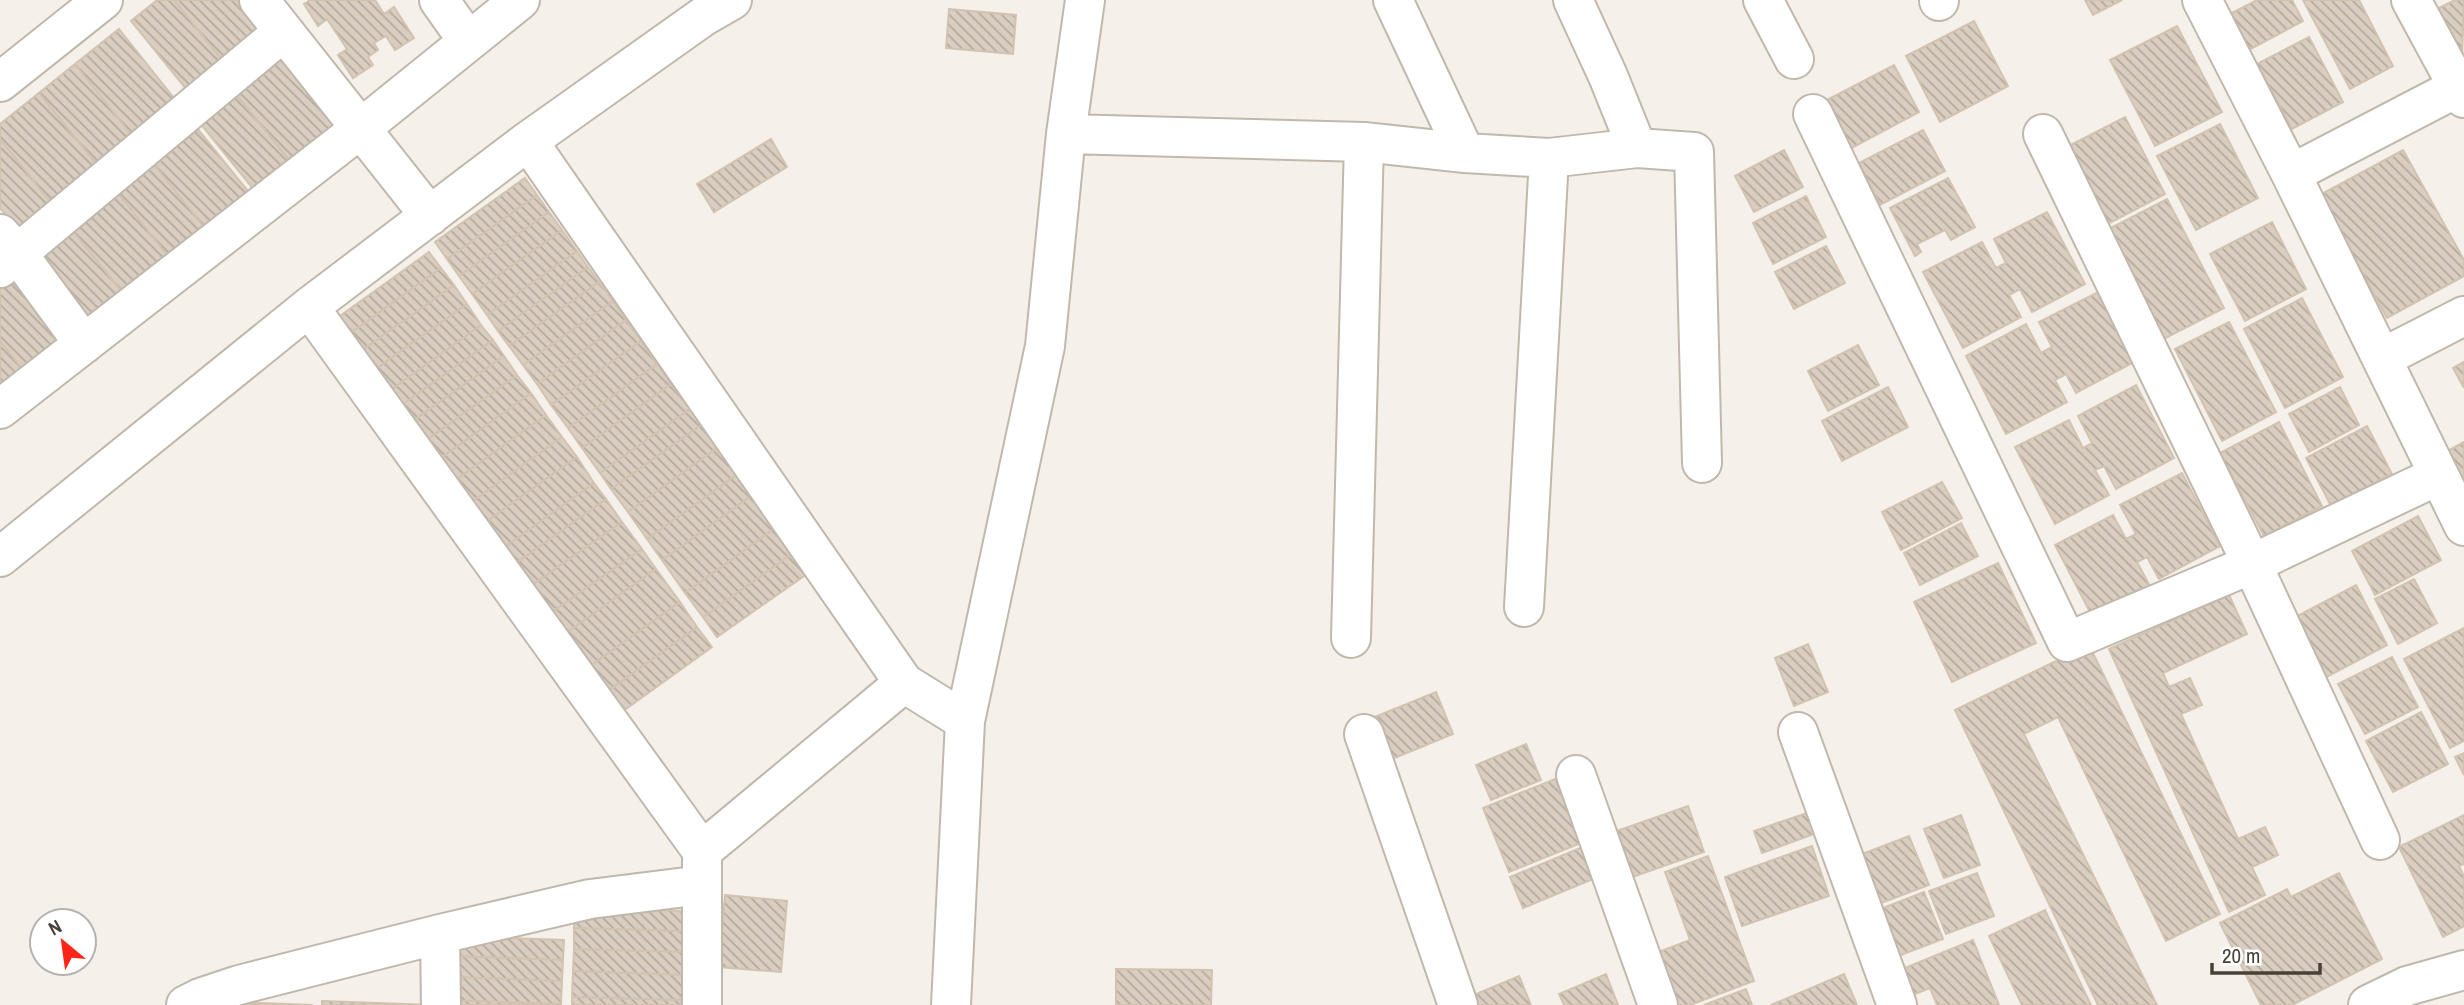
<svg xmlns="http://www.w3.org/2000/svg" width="2464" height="1005" viewBox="0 0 2464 1005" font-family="'Archivo Narrow',sans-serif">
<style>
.building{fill:url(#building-back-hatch);stroke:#d2c3b1;stroke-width:2}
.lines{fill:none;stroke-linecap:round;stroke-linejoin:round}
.minor-casing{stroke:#c1b8ac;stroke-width:42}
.minor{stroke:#fff;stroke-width:38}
</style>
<defs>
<pattern id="building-back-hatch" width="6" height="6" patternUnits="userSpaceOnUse" patternTransform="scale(1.75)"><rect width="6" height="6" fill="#dacec1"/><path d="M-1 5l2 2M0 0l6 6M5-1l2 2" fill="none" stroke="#b3a99e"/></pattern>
</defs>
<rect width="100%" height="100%" fill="#f5f1ea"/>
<!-- building -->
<path class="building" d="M 157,0 L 174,0 L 227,66 L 191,95 L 131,21 Z
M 174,0 L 237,0 L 264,32 L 227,66 Z
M 310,0 L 375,0 L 384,14 L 394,7 L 414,38 L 395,50 L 386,36 L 374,43 L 378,50 L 368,57 L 373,65 L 353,78 L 338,55 L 347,49 L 327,19 L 318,26 L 304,4 Z
M 2085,0 L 2122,0 L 2093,15 Z
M 2257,0 L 2292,0 L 2303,21 L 2249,50 L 2230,14 Z
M 2303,0 L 2359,0 L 2393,66 L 2350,89 Z
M 2455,0 L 2464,0 L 2462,57 L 2437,9 Z
M 949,9 L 1016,15 L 1013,54 L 946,48 Z
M 1974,21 L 2008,86 L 1940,122 L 1906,56 Z
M 2177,26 L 2222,112 L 2155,146 L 2110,60 Z
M 119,29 L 178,103 L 134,138 L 75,64 Z
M 2309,37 L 2343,102 L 2292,129 L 2257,64 Z
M 279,57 L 339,131 L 295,167 L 235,93 Z
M 75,64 L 134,138 L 99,167 L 39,93 Z
M 1894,65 L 1919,112 L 1850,149 L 1825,101 Z
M 39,93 L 99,167 L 52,204 L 0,139 L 0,124 Z
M 235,93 L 295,167 L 259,196 L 199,122 Z
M 2125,117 L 2165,194 L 2104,226 L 2063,149 Z
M 192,122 L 252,196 L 208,232 L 149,158 Z
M 2220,124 L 2258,198 L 2196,230 L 2157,156 Z
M 1923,130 L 1945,171 L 1880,205 L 1859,163 Z
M 0,139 L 52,204 L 19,231 L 0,208 Z
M 771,139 L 787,167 L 714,212 L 697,184 Z
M 1784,150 L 1803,187 L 1754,212 L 1735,176 Z
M 2403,150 L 2464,260 L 2464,276 L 2387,318 L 2320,195 Z
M 149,158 L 208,232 L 172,261 L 113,187 Z
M 525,178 L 537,195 L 447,259 L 435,242 Z
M 1948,178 L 1975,227 L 1951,240 L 1945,230 L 1917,244 L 1921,252 L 1915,256 L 1890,208 Z
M 113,187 L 172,261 L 127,298 L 67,224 Z
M 537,195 L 549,212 L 459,276 L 447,259 Z
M 1806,196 L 1826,237 L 1773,264 L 1753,223 Z
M 2167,199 L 2224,308 L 2158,342 L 2101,233 Z
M 549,212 L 562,230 L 472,294 L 459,276 Z
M 2047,212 L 2085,284 L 2032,312 L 2020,289 L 2009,295 L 2021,317 L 1963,348 L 1923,272 L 1982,242 L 1996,268 L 2006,263 L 1994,239 Z
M 2272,222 L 2306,289 L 2245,321 L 2210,254 Z
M 67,224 L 127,298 L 93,325 L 33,251 Z
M 562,230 L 577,251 L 487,315 L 472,294 Z
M 1826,246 L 1845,283 L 1794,309 L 1775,272 Z
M 577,251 L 588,267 L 498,331 L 487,315 Z
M 429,252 L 441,268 L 352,332 L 340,316 Z
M 588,267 L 599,282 L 509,346 L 498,331 Z
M 12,268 L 72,342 L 28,376 L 0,341 L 0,277 Z
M 441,268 L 454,285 L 364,349 L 352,332 Z
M 599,282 L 613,301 L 523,365 L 509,346 Z
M 454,285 L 467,304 L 377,368 L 364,349 Z
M 2098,292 L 2134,362 L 2076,393 L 2066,374 L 2055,380 L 2067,402 L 2006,434 L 1966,356 L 2026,324 L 2041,353 L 2052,347 L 2039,322 Z
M 2302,298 L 2343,377 L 2285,408 L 2244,329 Z
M 613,301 L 626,320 L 537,384 L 523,365 Z
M 467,304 L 481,325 L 392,389 L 377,368 Z
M 626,320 L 641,341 L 551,405 L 537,384 Z
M 2229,322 L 2276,412 L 2222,441 L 2175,349 Z
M 481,325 L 493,340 L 403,404 L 392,389 Z
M 493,340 L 504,356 L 414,420 L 403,404 Z
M 0,341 L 28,376 L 0,400 Z
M 641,341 L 657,364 L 568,428 L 551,405 Z
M 1858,345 L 1879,385 L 1828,411 L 1808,371 Z
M 504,356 L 517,375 L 428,439 L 414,420 Z
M 2464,362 L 2464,388 L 2453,368 Z
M 657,364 L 671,384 L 582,448 L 568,428 Z
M 517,375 L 531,393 L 441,458 L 428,439 Z
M 671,384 L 690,409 L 600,473 L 582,448 Z
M 2136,385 L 2174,458 L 2116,489 L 2104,466 L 2095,470 L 2109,495 L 2055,524 L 2015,447 L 2069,420 L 2083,448 L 2092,443 L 2078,416 Z
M 1888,387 L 1908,427 L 1842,461 L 1822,421 Z
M 2340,387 L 2359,425 L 2309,452 L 2289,414 Z
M 531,393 L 546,415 L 457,479 L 441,458 Z
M 690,409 L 701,425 L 611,489 L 600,473 Z
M 546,415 L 562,437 L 473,501 L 457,479 Z
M 2279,422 L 2322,506 L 2264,536 L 2220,453 Z
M 701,425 L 717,448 L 628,512 L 611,489 Z
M 2367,426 L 2392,474 L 2331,506 L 2306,458 Z
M 562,437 L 577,457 L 487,521 L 473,501 Z
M 2464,442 L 2464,487 L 2446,452 Z
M 717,448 L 736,475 L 647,539 L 628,512 Z
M 577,457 L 594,483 L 505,547 L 487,521 Z
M 2182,473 L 2220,546 L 2159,579 L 2147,557 L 2137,562 L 2151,588 L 2093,618 L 2055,545 L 2113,515 L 2126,539 L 2136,534 L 2120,505 Z
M 736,475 L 751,496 L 662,560 L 647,539 Z
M 1942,482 L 1962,518 L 1901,550 L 1882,512 Z
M 594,483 L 606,499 L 516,563 L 505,547 Z
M 751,496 L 775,528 L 685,593 L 662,560 Z
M 606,499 L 622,522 L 532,585 L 516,563 Z
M 2418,516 L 2441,560 L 2375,595 L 2352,551 Z
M 622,522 L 642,549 L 552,612 L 532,585 Z
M 1961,523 L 1978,556 L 1920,585 L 1904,553 Z
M 775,528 L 793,553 L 703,617 L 685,593 Z
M 642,549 L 656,569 L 566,633 L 552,612 Z
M 793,553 L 807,574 L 717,637 L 703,617 Z
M 1998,563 L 2036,643 L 1952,682 L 1914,602 Z
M 656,569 L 680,602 L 590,666 L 566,633 Z
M 2414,579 L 2437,623 L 2398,644 L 2375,599 Z
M 2356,585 L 2387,645 L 2321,680 L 2290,620 Z
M 2229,595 L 2247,634 L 2163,673 L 2169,687 L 2190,678 L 2202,705 L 2181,714 L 2238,839 L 2265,827 L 2278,855 L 2252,867 L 2265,895 L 2229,912 L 2109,649 Z
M 680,602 L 697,627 L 608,691 L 590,666 Z
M 697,627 L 712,647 L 623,711 L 608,691 Z
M 2464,628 L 2464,741 L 2450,748 L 2404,659 Z
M 1808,644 L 1828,692 L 1794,706 L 1775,658 Z
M 2089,645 L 2220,914 L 2166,941 L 2058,717 L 2024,734 L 2157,1005 L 2098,1005 L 1955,710 Z
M 2392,657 L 2418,707 L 2365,734 L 2338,684 Z
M 1436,692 L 1453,734 L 1390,760 L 1372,718 Z
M 2421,712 L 2448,764 L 2393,792 L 2366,741 Z
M 1526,744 L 1541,780 L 1491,800 L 1476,765 Z
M 2464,753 L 2464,775 L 2455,757 Z
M 1555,779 L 1581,843 L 1509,872 L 1483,808 Z
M 1688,806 L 1704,852 L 1621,881 L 1605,835 Z
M 1810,812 L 1817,833 L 1762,853 L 1754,831 Z
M 1961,815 L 1980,865 L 1944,878 L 1924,829 Z
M 2464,815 L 2464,864 L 2459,866 L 2464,876 L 2464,926 L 2443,937 L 2399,847 Z
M 1909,836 L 1929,885 L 1868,908 L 1849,859 Z
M 1585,846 L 1598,877 L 1523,908 L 1510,877 Z
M 1812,846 L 1829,896 L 1742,926 L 1725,877 Z
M 1708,856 L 1754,981 L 1690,1005 L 1666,1005 L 1648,956 L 1690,940 L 1665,872 Z
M 1977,873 L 1994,916 L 1946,934 L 1929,891 Z
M 2339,873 L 2382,959 L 2292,1005 L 2261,1005 L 2220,923 L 2287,889 L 2291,897 Z
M 1924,892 L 1943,939 L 1888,960 L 1870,913 Z
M 725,895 L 787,901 L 781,972 L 718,967 Z
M 575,907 L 685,911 L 685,931 L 574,928 Z
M 2045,910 L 2091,1005 L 2022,1005 L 1989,936 Z
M 574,928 L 685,931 L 684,952 L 574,949 Z
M 453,936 L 564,940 L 563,960 L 453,956 Z
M 1973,940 L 1999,1005 L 1937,1005 L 1930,988 L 1905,998 L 1895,972 Z
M 574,949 L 684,952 L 683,975 L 573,971 Z
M 453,956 L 563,960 L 562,981 L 452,977 Z
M 1116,969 L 1212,970 L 1211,1005 L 1116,1005 Z
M 573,971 L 683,975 L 682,1000 L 572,997 Z
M 1606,974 L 1618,1005 L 1564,1005 L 1559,994 Z
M 1844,974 L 1857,1005 L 1771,1005 Z
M 1519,976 L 1531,1005 L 1466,1005 L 1464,999 Z
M 452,977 L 562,981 L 561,1004 L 451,1000 Z
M 1746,989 L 1752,1005 L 1704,1005 Z
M 572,997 L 682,1000 L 681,1005 L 572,1005 Z
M 451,1000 L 561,1004 L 451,1005 Z
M 203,1001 L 313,1005 L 203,1005 Z
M 322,1001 L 433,1005 L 322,1005 Z"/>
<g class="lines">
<!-- minor casing -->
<g class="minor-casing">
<path id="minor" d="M 259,0 L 430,216
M 439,0 L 468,41
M 1393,0 L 1465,153
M 1573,0 L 1608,76 L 1637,148
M 1763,0 L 1794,59
M 1939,0 L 1939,1
M 2202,0 L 2291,174 L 2464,526
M 2411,0 L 2464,98
M 0,82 L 103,0
M 1813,114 L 2067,642 L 2252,564 L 2439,475
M 1066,134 L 1364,142
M 2043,134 L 2252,564 L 2380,840
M 528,141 L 904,683
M 2291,174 L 2464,84
M 0,234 L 18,254 L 84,344
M 0,268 L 283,32
M 309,307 L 702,851
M 2382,358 L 2464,316
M 0,409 L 360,129 L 520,0
M 0,557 L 309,307 L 528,141 L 704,16 L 732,0
M 1524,607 L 1549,158
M 1351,638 L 1364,142 L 1465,153 L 1549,158 L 1637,148 L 1694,152 L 1702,463
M 965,721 L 1045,346 L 1066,134 L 1085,0
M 1798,732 L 1897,1005
M 1364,734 L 1458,1005
M 1576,775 L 1658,1005
M 440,934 L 441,1005
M 186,1005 L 200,998 L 239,985 L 440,934 L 590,899 L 702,885
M 702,1005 L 702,851 L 904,683 L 965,721 L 951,1005
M 2368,1005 L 2407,986 L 2464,970"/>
</g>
<!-- minor -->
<use href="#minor" class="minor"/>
</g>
<!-- north arrow -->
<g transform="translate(63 942) rotate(331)"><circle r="33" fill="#ffffff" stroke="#b6b3af" stroke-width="2"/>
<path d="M0-5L12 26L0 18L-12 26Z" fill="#ff2617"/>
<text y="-10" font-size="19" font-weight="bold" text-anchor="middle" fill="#494137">N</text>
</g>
<!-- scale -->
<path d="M2212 963v10h108v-10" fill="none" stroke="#494137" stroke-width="3.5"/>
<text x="2222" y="963" font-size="21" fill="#494137" stroke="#ffffff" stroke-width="5" paint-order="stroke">20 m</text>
</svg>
